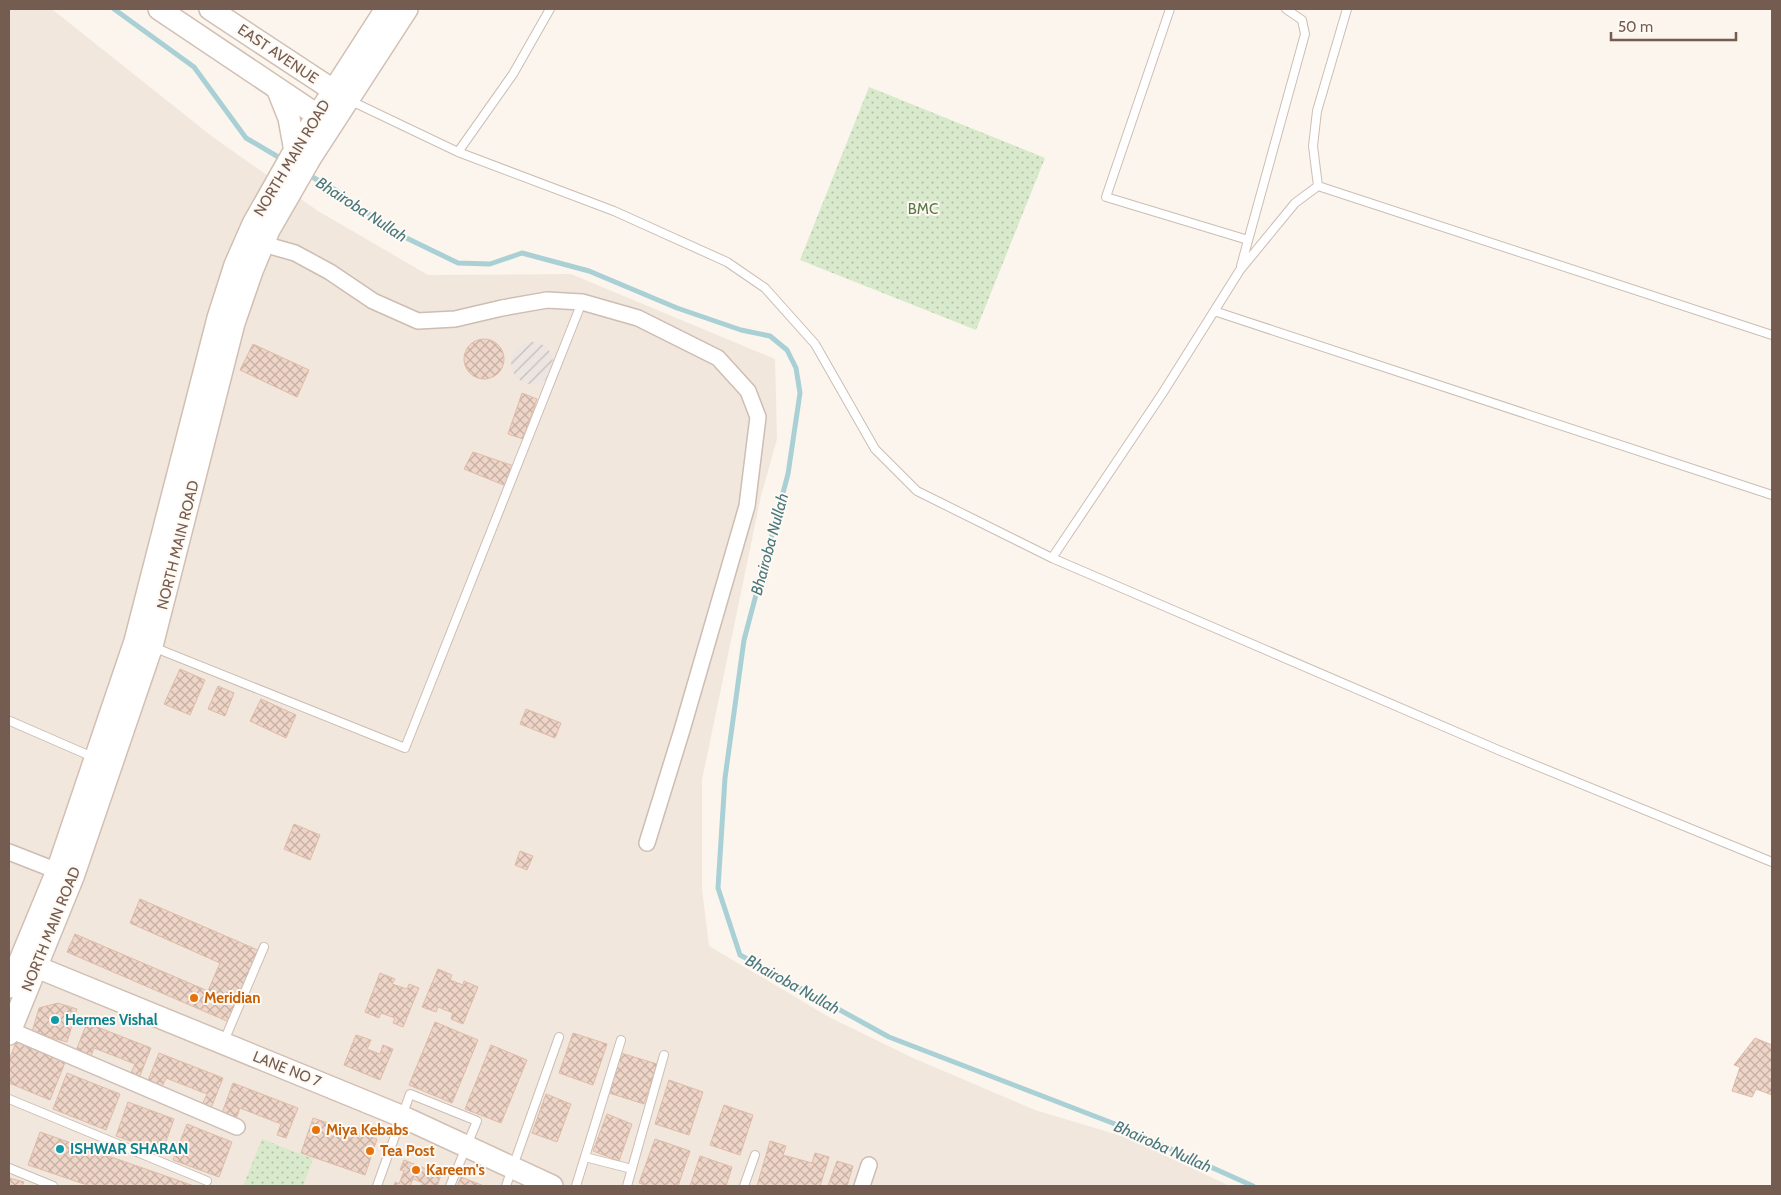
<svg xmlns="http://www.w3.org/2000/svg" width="1781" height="1195" viewBox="0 0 1781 1195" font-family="Cabin,sans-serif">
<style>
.residential{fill:#f2e7dc}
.industrial{fill:url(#industrial-furrows)}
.grass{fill:url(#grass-dots)}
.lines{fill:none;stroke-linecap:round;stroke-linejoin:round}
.stream{stroke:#a9d0d5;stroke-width:5}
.building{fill:url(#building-cross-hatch);stroke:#e0bba8}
.lane-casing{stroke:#cdbdb3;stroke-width:10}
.street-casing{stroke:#cdbdb3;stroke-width:18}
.secondary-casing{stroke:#d2bfb3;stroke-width:24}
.lane{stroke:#fff;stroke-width:8}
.street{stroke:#fff;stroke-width:15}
.secondary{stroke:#fff;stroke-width:21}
.food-dot{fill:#e8710a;stroke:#fef9f3;stroke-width:2}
.culture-dot{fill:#0f9aa8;stroke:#fef9f3;stroke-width:2}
.labels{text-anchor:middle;stroke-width:4;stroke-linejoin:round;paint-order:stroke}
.street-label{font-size:15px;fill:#755c51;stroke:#fef9f3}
.park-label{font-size:15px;fill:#5a794a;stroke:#fef9f3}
.food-label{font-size:15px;font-weight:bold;fill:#c56008;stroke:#fef9f3;text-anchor:start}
.culture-label{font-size:15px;font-weight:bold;fill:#0d838f;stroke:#fef9f3;text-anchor:start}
.water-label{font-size:16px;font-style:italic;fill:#48787f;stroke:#fef9f3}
</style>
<defs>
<pattern id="industrial-furrows" width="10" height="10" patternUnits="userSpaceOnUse" patternTransform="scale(1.25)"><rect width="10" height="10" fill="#ece5e1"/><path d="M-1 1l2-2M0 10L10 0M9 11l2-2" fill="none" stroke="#c4bdb9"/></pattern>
<pattern id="grass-dots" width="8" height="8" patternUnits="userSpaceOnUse" patternTransform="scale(1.25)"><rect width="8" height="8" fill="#d8e9cc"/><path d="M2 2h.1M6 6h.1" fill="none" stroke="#b4c0a8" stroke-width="1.8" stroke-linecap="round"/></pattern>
<pattern id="building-cross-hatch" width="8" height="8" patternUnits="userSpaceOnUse" patternTransform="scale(1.25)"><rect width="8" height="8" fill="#eed5c7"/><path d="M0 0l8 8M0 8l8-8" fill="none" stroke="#c5b0a4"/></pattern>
</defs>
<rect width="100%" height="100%" fill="#fbf5ed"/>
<!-- residential -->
<path class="residential" d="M 9,9 L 53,10 L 214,138 L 318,211 L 428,275 L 571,274 L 775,359 L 777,439 L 761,496 L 702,780 L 702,889 L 709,946 L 829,1017 L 913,1058 L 1035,1110 L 1125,1137 L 1230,1186 L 9,1186 Z"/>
<!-- industrial -->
<path class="industrial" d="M511 363a21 21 0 1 1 42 0a21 21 0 1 1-42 0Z"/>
<!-- grass -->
<path class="grass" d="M 869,87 L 1045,158 L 976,330 L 800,260 Z
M 262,1139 L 313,1159 L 303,1186 L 243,1186 Z"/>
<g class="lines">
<!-- stream -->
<path class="stream" d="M 114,9 L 194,67 L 246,138 L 285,161
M 307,174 L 337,191 L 392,231 L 458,263 L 490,264 L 522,253 L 589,271 L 677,308 L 741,330 L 770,336 L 787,350 L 796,368 L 800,393 L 788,474 L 744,640 L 725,778 L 718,888 L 740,955 L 889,1037 L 1115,1124 L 1253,1186"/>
</g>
<!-- building -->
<path class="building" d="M464 359a20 20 0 1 1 40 0a20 20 0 1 1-40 0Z
M 253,344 L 309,370 L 297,397 L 240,370 Z
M 522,393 L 537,399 L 523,439 L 508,434 Z
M 473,452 L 514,466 L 506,486 L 464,469 Z
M 180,669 L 205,680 L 190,715 L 164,704 Z
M 218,686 L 234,693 L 225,716 L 208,709 Z
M 261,699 L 296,715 L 286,738 L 250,721 Z
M 526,709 L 561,723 L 555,738 L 520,724 Z
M 294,824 L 320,835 L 310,860 L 284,849 Z
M 520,851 L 533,856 L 527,870 L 515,865 Z
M 140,899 L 260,951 L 229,1022 L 67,952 L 75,934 L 208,991 L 220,963 L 130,923 Z
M 438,969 L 452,975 L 450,980 L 463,985 L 464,981 L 478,987 L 463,1024 L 451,1019 L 453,1013 L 438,1007 L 436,1012 L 422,1007 Z
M 380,973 L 395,979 L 392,984 L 407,989 L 409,984 L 419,988 L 403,1027 L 393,1023 L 395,1018 L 381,1013 L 379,1018 L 365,1012 Z
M 58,1003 L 77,1009 L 67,1042 L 32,1032 L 39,1008 Z
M 435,1022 L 478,1040 L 452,1103 L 409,1085 Z
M 87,1023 L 151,1048 L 139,1078 L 130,1075 L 135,1064 L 94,1048 L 90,1059 L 75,1053 Z
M 573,1033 L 607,1044 L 593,1085 L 559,1073 Z
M 356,1035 L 371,1040 L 367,1049 L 380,1054 L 383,1045 L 393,1049 L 380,1080 L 344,1065 Z
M 1755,1038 L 1772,1045 L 1772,1095 L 1756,1089 L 1752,1097 L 1732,1091 L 1740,1067 L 1734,1065 Z
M 17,1040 L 66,1060 L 50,1100 L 9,1083 L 9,1060 Z
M 491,1045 L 527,1060 L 501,1123 L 465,1109 Z
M 159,1053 L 223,1078 L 211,1108 L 202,1105 L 207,1094 L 166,1078 L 161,1089 L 147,1083 Z
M 621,1053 L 657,1064 L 644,1104 L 609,1093 Z
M 67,1073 L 120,1094 L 106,1130 L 53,1109 Z
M 669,1080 L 703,1092 L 689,1135 L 655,1124 Z
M 233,1083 L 298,1108 L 286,1138 L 277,1135 L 281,1124 L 240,1108 L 236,1119 L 222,1113 Z
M 546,1094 L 571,1104 L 557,1142 L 532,1133 Z
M 128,1102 L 174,1119 L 162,1152 L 116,1136 Z
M 724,1105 L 753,1115 L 740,1155 L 710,1145 Z
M 607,1114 L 632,1124 L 619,1161 L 593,1151 Z
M 313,1118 L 377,1139 L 365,1175 L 301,1153 Z
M 187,1124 L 232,1142 L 219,1177 L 173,1160 Z
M 40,1132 L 194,1186 L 90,1186 L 28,1165 Z
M 655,1139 L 690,1151 L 678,1186 L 648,1186 L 639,1183 Z
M 770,1141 L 786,1146 L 783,1155 L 812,1163 L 815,1153 L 829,1157 L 820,1186 L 757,1186 Z
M 700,1156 L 732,1167 L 726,1186 L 690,1186 Z
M 404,1160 L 441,1175 L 437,1186 L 421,1186 L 423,1183 L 413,1179 L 410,1186 L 394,1186 L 395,1182 L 399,1184 L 404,1171 L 400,1170 Z
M 837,1161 L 853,1166 L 847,1186 L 828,1186 Z
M 461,1177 L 484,1186 L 457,1186 Z
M 9,1178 L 24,1182 L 22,1186 L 9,1186 Z"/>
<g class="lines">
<!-- lane casing -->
<g class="lane-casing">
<path id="lane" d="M 1170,9 L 1106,197 L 1248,240
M 349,100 L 458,152 L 614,211 L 727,262 L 765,288 L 815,344 L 875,449 L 917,491 L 1052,558 L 1503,752 L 1772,862
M 458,152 L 513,74 L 550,9
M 1318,186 L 1313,146 L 1317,111 L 1347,9
M 1241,266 L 1305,34 L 1302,20 L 1286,9
M 1214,311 L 1772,495
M 1052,558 L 1162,394 L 1240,270 L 1295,203 L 1318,186 L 1772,335
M 153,647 L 405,748 L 582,302
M 10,721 L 95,758
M 224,1041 L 264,947
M 9,1099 L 207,1181
M 585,1157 L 632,1169
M 9,1168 L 53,1186
M 377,1186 L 410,1094 L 477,1121 L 450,1186
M 506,1186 L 559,1037
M 576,1186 L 621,1040
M 627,1186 L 664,1055
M 744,1186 L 755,1155"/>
</g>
<!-- street casing -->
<g class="street-casing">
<path id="street" d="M 263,244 L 295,253 L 330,272 L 373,301 L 418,321 L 455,319 L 502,308 L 547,300 L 582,302 L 638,318 L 718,358 L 748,391 L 758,417 L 747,506 L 682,730 L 647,843
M 9,852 L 65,874
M 10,1030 L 237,1127
M 862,1186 L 869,1165"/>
</g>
<!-- secondary casing -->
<g class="secondary-casing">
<path id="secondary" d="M 159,9 L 329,123
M 210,9 L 345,98
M 277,88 L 289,118 L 295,151
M 22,961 L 401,1116 L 552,1186
M 9,987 L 57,871 L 135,641 L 218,318 L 235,265 L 253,224 L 292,155 L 386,9
M 9,1034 L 73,877 L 152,646 L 234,323 L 252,271 L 269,230 L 311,157 L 407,9"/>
</g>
<!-- lane -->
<use href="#lane" class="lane"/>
<!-- street -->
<use href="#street" class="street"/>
<!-- secondary -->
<use href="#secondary" class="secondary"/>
</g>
<!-- markers -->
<g class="food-dot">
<circle cx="194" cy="998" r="5"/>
<circle cx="316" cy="1130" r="5"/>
<circle cx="370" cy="1151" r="5"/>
<circle cx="416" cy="1170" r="5"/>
</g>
<g class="culture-dot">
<circle cx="55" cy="1020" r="5"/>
<circle cx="60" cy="1149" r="5"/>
</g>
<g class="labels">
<!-- street labels -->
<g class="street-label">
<text transform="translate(278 54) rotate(34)" y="5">EAST AVENUE</text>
<text transform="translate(292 158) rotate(-59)" y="5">NORTH MAIN ROAD</text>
<text transform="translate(178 545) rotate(-76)" y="5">NORTH MAIN ROAD</text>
<text transform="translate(51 929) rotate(-68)" y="5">NORTH MAIN ROAD</text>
<text transform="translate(287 1069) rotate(22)" y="5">LANE NO 7</text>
</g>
<!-- park labels -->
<g class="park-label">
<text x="923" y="214">BMC</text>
</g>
<!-- food labels -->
<g class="food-label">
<text x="204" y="1003">Meridian</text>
<text x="326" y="1135">Miya Kebabs</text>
<text x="380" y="1156">Tea Post</text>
<text x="426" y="1175">Kareem's</text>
</g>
<!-- culture labels -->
<g class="culture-label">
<text x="65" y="1025">Hermes Vishal</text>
<text x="70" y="1154">ISHWAR SHARAN</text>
</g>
<!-- water labels -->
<g class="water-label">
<text transform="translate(362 209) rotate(33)" y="6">Bhairoba Nullah</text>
<text transform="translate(769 544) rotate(-75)" y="6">Bhairoba Nullah</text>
<text transform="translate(793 984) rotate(29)" y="6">Bhairoba Nullah</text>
<text transform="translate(1163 1146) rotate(24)" y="6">Bhairoba Nullah</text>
</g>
</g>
<!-- border -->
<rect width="1781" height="1195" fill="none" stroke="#755c51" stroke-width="20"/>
<!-- scale -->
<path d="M1611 32v8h125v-8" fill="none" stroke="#755c51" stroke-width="2.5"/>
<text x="1618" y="32" font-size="15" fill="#755c51" stroke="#fef9f3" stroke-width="4" paint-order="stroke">50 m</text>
</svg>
